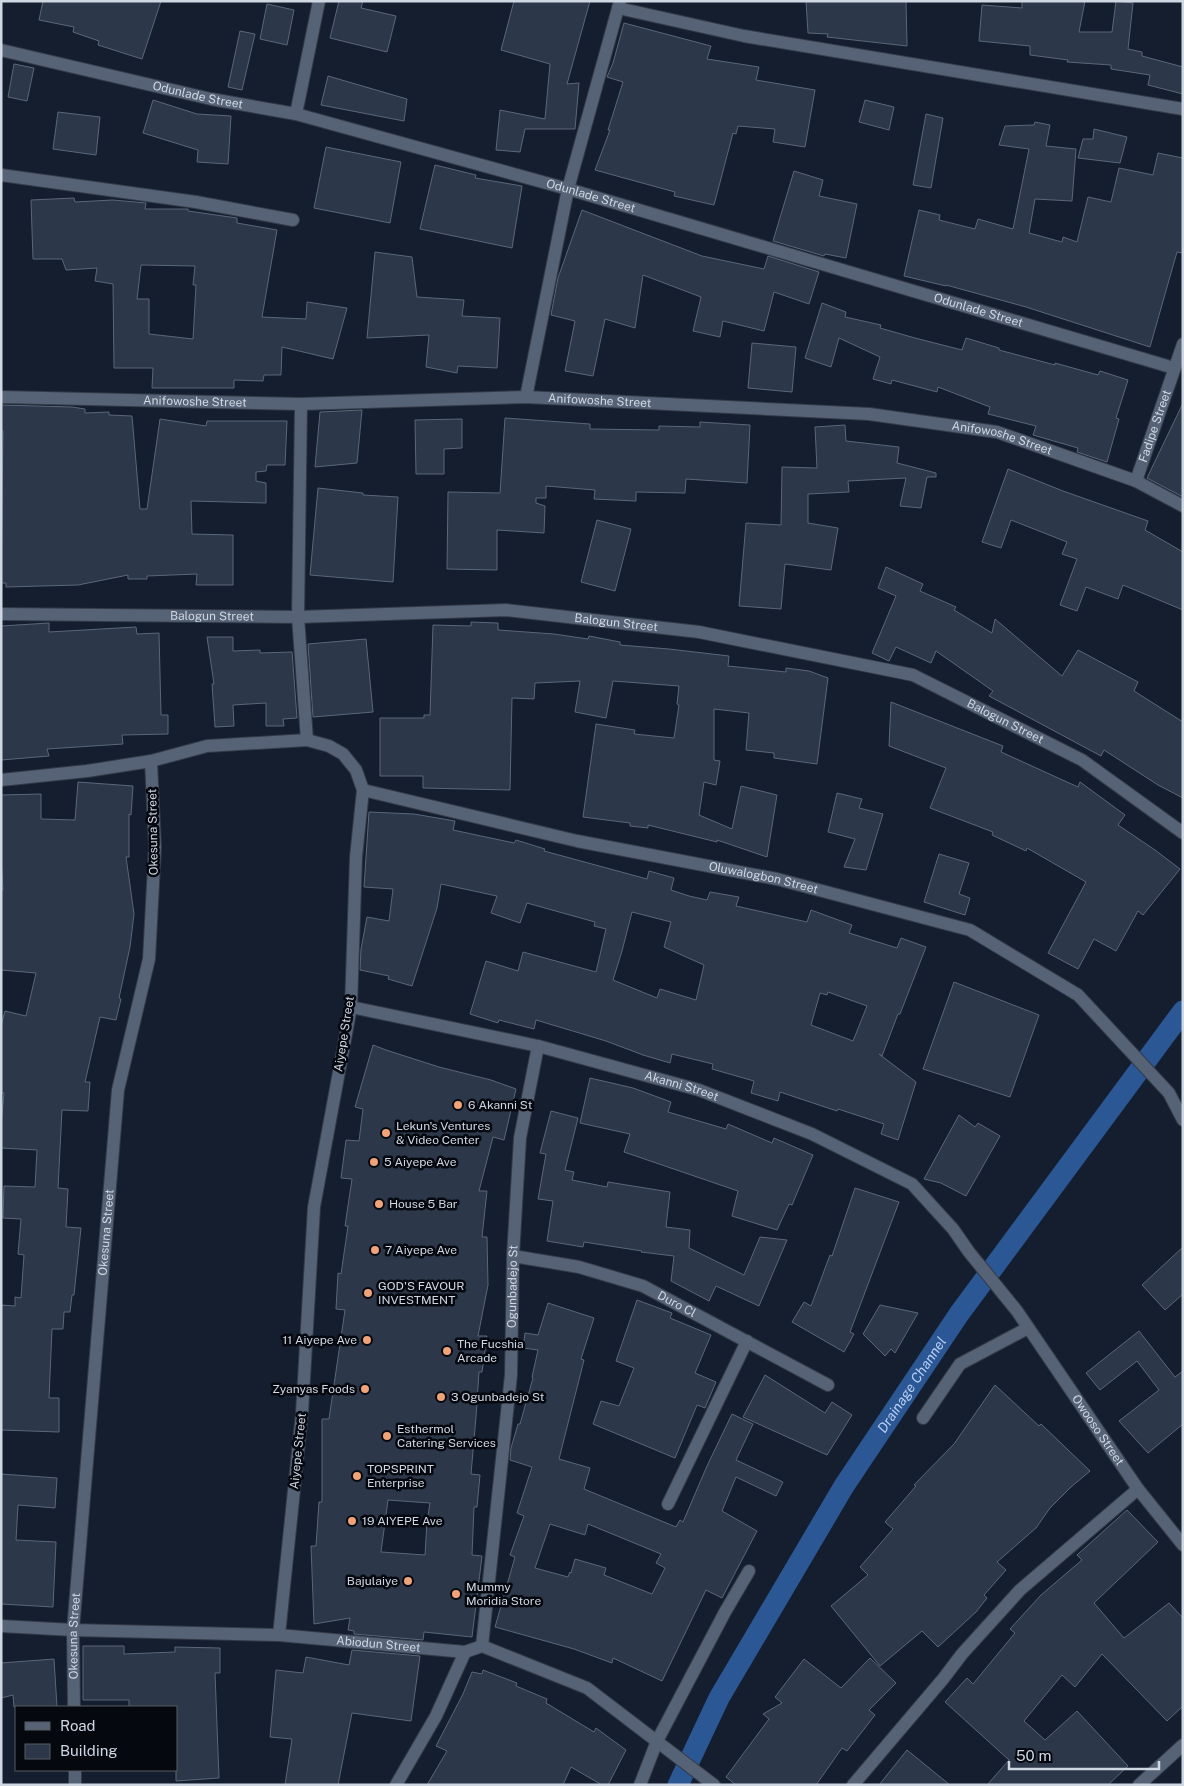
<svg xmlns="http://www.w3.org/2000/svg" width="1184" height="1786" viewBox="0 0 1184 1786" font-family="'Public Sans',sans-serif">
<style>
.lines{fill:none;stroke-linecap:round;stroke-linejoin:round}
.canal{stroke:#2c5795;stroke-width:21}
.building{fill:#2c3849;stroke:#5a677a;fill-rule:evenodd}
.minor-casing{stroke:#333a47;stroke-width:14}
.minor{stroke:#566275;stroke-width:12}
.poi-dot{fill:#f0a279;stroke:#05080f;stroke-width:2}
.labels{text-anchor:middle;stroke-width:5;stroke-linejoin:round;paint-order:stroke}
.street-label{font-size:12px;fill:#cfd7e2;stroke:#05080f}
.poi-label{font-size:12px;fill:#cfd7e2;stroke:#05080f;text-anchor:start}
.water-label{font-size:14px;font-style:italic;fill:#b6cff3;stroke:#05080f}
</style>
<rect width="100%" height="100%" fill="#141e2e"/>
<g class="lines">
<!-- canal -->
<path class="canal" id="s1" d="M 678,1785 L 719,1698 L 844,1486 L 959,1314 L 1183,1011"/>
</g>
<!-- building -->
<path class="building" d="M 43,1 L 161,1 L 142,59 L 98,45 L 99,41 L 73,32 L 74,27 L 39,20 Z
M 339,1 L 363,1 L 361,8 L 396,16 L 387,52 L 330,38 Z
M 514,1 L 590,1 L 567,84 L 579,83 L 575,129 L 525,129 L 520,152 L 496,150 L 500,110 L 545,119 L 550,64 L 501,50 Z
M 806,1 L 906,1 L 907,46 L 827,37 L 828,34 L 808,33 Z
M 1022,1 L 1085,1 L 1079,32 L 1112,32 L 1116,1 L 1133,3 L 1128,49 L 1142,52 L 1142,56 L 1183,67 L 1183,94 L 1148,85 L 1150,75 L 1111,69 L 1111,65 L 1067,62 L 1068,60 L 1030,55 L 1030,46 L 979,41 L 982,5 L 1022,8 Z
M 267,4 L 294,10 L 287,45 L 260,39 Z
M 624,23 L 711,46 L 707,59 L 759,67 L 756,80 L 815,90 L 805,147 L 773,142 L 775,129 L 738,126 L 736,134 L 733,133 L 714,205 L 674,196 L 675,192 L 595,170 L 610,130 L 608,130 L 623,82 L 607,77 L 613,63 Z
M 240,31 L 255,34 L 242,90 L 228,87 Z
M 14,64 L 34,68 L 27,101 L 8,97 Z
M 328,76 L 407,99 L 404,121 L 321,105 Z
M 153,100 L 197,114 L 231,116 L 228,164 L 197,162 L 198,150 L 143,133 Z
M 865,100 L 894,107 L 889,130 L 859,122 Z
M 58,112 L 100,117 L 96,155 L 53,149 Z
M 926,114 L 943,118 L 931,188 L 913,185 Z
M 1035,122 L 1050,125 L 1046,146 L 1076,149 L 1072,201 L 1035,199 L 1029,233 L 1062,242 L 1063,237 L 1077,242 L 1088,197 L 1111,202 L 1119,168 L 1153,175 L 1158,153 L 1183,158 L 1183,253 L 1177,252 L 1150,347 L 1026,307 L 946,285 L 946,286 L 904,276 L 919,210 L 940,215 L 939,220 L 975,229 L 978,219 L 1013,229 L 1029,149 L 999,145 L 1005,126 L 1034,125 Z
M 1094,129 L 1127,137 L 1120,163 L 1078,158 L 1083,139 L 1093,139 Z
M 326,147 L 401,162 L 390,223 L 314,208 Z
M 435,165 L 476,175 L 475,178 L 522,186 L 512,248 L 420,229 Z
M 794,171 L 823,180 L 819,196 L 857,204 L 846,258 L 825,254 L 824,256 L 773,241 Z
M 74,198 L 75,202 L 113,200 L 146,203 L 145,209 L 188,209 L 188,211 L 237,218 L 237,223 L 277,230 L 262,317 L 306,319 L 307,302 L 347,308 L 333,359 L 282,347 L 281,375 L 264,375 L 263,381 L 234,380 L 234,388 L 152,388 L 153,368 L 114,368 L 113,284 L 95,281 L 97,268 L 66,270 L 62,259 L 33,259 L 31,200 ZM 141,265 L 195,266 L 193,285 L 196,285 L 193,339 L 149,334 L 149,299 L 137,299 Z
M 582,210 L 702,256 L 764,269 L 768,256 L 819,272 L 809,304 L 774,292 L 764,331 L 723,321 L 720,337 L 693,331 L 701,297 L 643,275 L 635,328 L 605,319 L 593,376 L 565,371 L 575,321 L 551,315 L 558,278 Z
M 375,252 L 412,257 L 417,297 L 464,300 L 462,316 L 500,318 L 497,368 L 458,366 L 457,373 L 426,367 L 429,335 L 367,338 Z
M 822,303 L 846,312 L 845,317 L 881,325 L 880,328 L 915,338 L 962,350 L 966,338 L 999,348 L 999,350 L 1055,365 L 1055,363 L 1098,375 L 1100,371 L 1128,380 L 1116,418 L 1119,419 L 1107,462 L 1077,452 L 1078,448 L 1033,435 L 1036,426 L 988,414 L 990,407 L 938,387 L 937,392 L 892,380 L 891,384 L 873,379 L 880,357 L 839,338 L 831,367 L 805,358 Z
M 752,343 L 796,347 L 792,392 L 748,388 Z
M 1183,403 L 1183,497 L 1147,478 Z
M 1,405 L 72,407 L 85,409 L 85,413 L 109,412 L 109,415 L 132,416 L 140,509 L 147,509 L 160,419 L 206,426 L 207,421 L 287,421 L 285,465 L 267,465 L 266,471 L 256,472 L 256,481 L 266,483 L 266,503 L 191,501 L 192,534 L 233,535 L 233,585 L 196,585 L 197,574 L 147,576 L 147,579 L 128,579 L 128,575 L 78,585 L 6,587 L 6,583 L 1,583 L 3,431 L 1,431 Z
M 362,410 L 357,463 L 315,467 L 320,412 Z
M 505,418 L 590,424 L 590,429 L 659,430 L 659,426 L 700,427 L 700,422 L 750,425 L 747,483 L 686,479 L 685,493 L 636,492 L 636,501 L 594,499 L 595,490 L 546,486 L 546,498 L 536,498 L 536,503 L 545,506 L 544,533 L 497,530 L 497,570 L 447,569 L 448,492 L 500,493 Z
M 462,419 L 462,448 L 444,449 L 444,474 L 416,474 L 415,420 Z
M 845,425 L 846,441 L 899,447 L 897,463 L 936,473 L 936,477 L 927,477 L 921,508 L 900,506 L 906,478 L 848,481 L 849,492 L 808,494 L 808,523 L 838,528 L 831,570 L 785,564 L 781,609 L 739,606 L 746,523 L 781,525 L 782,467 L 817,468 L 815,427 Z
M 1008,469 L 1063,491 L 1148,521 L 1145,530 L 1183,552 L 1183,610 L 1123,585 L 1118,599 L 1086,587 L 1077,611 L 1060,605 L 1077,559 L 1062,554 L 1067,542 L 1011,520 L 1001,548 L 982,542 Z
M 318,488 L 363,493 L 363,495 L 398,497 L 393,582 L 310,575 Z
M 597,520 L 631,529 L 615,591 L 581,582 Z
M 886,567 L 923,584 L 920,591 L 956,607 L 954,610 L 992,633 L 995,619 L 1062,676 L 1078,650 L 1138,682 L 1134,691 L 1183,722 L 1183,798 L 1158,785 L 1104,750 L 1101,756 L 989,696 L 993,691 L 936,651 L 931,663 L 896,647 L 889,661 L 872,653 L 896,596 L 878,588 Z
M 471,622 L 498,623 L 498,630 L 554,634 L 588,639 L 589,636 L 620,642 L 620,645 L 669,649 L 729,656 L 728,666 L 786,672 L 786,668 L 809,671 L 828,678 L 817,764 L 774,758 L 774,753 L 746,750 L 749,713 L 714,709 L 714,760 L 720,761 L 716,785 L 704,782 L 699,815 L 732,829 L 741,786 L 777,795 L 767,857 L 717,840 L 717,842 L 648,825 L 648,828 L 630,826 L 630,823 L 583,817 L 596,724 L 635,730 L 634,734 L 674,738 L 679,705 L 677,704 L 679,686 L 613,681 L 606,718 L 575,712 L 580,681 L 535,683 L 534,699 L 512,698 L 510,790 L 423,788 L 423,776 L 380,776 L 380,718 L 424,718 L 424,715 L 430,715 L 433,625 L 471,626 Z
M 49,623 L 49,632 L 136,627 L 137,634 L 159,633 L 161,715 L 168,715 L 168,734 L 122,735 L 123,744 L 47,749 L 49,756 L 1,760 L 1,626 Z
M 207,637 L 233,637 L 233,651 L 260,650 L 260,653 L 292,652 L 297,718 L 283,719 L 284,726 L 266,726 L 266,703 L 233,705 L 234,726 L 215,727 L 212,684 L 214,684 Z
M 366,639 L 373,712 L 313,717 L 308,644 Z
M 891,702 L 1003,746 L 1001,752 L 1078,787 L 1080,782 L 1125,815 L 1118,825 L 1155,850 L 1180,869 L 1143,915 L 1138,911 L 1116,951 L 1094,939 L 1078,969 L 1048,953 L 1086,882 L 1027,848 L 1026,851 L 992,835 L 993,832 L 930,808 L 946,768 L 889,746 Z
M 78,782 L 133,786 L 131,815 L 129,814 L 129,857 L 126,857 L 134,914 L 130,947 L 119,998 L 121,999 L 116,1020 L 100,1017 L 85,1082 L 90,1082 L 88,1111 L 62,1110 L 58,1188 L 68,1189 L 66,1227 L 81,1228 L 74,1295 L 72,1295 L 70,1312 L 64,1312 L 63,1329 L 52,1329 L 49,1398 L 59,1398 L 59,1432 L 1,1430 L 1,1305 L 15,1306 L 15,1297 L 21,1298 L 24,1255 L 18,1254 L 21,1219 L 3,1218 L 4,1186 L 35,1187 L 37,1150 L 1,1148 L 1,1124 L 4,1093 L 1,1093 L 1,1026 L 5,1011 L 26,1016 L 36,973 L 1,970 L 1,890 L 3,890 L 1,859 L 1,795 L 41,794 L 41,819 L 75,820 Z
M 837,793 L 862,799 L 859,808 L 883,814 L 866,870 L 844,867 L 855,839 L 828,832 Z
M 369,812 L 414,814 L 455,821 L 453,830 L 514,843 L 516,840 L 545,849 L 544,851 L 647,879 L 649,871 L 674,878 L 671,890 L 689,896 L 707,900 L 710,892 L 739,897 L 736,906 L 807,922 L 811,910 L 852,925 L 849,933 L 897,948 L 901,938 L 926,947 L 900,1014 L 898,1014 L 882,1056 L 879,1054 L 916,1082 L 898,1140 L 881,1134 L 884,1124 L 838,1109 L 837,1111 L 780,1092 L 778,1101 L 751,1093 L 754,1081 L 712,1069 L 713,1064 L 672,1054 L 670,1063 L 643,1055 L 606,1041 L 536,1020 L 534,1029 L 499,1020 L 498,1023 L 470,1014 L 486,961 L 518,971 L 523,952 L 596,972 L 606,929 L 594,926 L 595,922 L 527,903 L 520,923 L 491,913 L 497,896 L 441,884 L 437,908 L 412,986 L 388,979 L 389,976 L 360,970 L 361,949 L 367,917 L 389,921 L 393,889 L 364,887 ZM 632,912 L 671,922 L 664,947 L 704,965 L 696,1000 L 660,989 L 657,998 L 613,980 L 622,951 ZM 828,992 L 867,1006 L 853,1041 L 811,1025 L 820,993 L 827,995 Z
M 939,854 L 969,863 L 959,894 L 970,898 L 965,915 L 924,902 Z
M 954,982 L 1039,1015 L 1010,1097 L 923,1069 Z
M 373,1045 L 386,1050 L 439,1067 L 491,1080 L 516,1089 L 504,1140 L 493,1137 L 479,1191 L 487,1191 L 482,1237 L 487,1237 L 488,1285 L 478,1336 L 487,1336 L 482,1372 L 479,1372 L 476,1417 L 471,1474 L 480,1475 L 477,1507 L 474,1507 L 472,1555 L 482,1556 L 472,1637 L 424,1632 L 423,1640 L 354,1634 L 354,1631 L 348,1630 L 350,1618 L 314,1624 L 311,1546 L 316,1546 L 319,1502 L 322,1502 L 322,1419 L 329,1419 L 345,1310 L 336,1309 L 338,1273 L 341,1274 L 348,1226 L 345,1226 L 352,1179 L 341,1178 L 346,1140 L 359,1141 L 363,1109 L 355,1107 ZM 388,1500 L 430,1503 L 427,1522 L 425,1555 L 381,1552 Z
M 590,1078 L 633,1088 L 671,1102 L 668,1112 L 726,1129 L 728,1124 L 772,1143 L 774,1138 L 813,1155 L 792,1205 L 789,1204 L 777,1230 L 732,1216 L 738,1191 L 624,1152 L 630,1134 L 580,1123 Z
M 551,1111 L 578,1118 L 565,1170 L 574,1172 L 572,1180 L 607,1187 L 608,1182 L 670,1192 L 666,1227 L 690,1230 L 689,1248 L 744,1275 L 760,1237 L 787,1240 L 759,1306 L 716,1286 L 709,1301 L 671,1281 L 674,1256 L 641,1252 L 642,1251 L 584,1242 L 583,1247 L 547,1241 L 553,1201 L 538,1199 L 546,1154 L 540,1153 Z
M 959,1115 L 975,1127 L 978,1123 L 1000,1136 L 966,1196 L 941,1183 L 924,1179 Z
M 855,1188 L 899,1202 L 850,1332 L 854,1334 L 844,1352 L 792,1322 L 804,1302 L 811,1306 L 830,1255 L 832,1256 Z
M 1183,1247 L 1183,1294 L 1165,1310 L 1142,1285 Z
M 637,1300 L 672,1313 L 670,1318 L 711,1335 L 695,1373 L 716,1382 L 705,1408 L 697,1405 L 675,1458 L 593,1424 L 601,1401 L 619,1406 L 634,1368 L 616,1361 Z
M 548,1303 L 594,1318 L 581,1359 L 584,1360 L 559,1459 L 590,1468 L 584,1489 L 676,1527 L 680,1520 L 683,1522 L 707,1466 L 732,1414 L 753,1424 L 736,1460 L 783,1482 L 776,1496 L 736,1477 L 722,1511 L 757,1531 L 722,1598 L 706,1590 L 662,1681 L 613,1658 L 612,1663 L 574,1649 L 495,1627 L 515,1557 L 510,1555 L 524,1516 L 517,1513 L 532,1467 L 510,1460 L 511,1448 L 518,1424 L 520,1424 L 533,1378 L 532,1377 L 538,1350 L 523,1348 L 525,1333 L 538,1335 ZM 550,1524 L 585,1535 L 588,1524 L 661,1554 L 656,1563 L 665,1568 L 652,1594 L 604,1575 L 606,1568 L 575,1559 L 571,1573 L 570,1572 L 568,1577 L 535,1568 Z
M 880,1305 L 918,1313 L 895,1353 L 891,1349 L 885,1356 L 863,1334 Z
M 1139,1331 L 1175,1377 L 1183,1371 L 1183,1424 L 1148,1453 L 1119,1421 L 1159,1390 L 1137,1361 L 1100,1390 L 1086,1373 Z
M 765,1375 L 825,1413 L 832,1402 L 852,1415 L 827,1455 L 743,1417 Z
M 995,1385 L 1039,1426 L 1041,1424 L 1090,1471 L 1071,1487 L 1050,1508 L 1036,1528 L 997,1562 L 1006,1570 L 984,1595 L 987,1598 L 976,1612 L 938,1647 L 922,1631 L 880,1666 L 831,1606 L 868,1575 L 860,1567 L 893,1529 L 885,1522 L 916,1486 L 914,1485 L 954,1444 Z
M 1,1474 L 57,1478 L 55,1508 L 18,1505 L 16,1540 L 56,1542 L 53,1607 L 1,1604 Z
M 1127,1510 L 1158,1542 L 1094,1603 L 1124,1638 L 1169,1603 L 1183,1618 L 1183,1706 L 1167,1721 L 1102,1654 L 1075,1687 L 1062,1675 L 1024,1721 L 1045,1740 L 1077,1711 L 1128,1766 L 1108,1785 L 987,1785 L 1009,1760 L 945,1702 L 967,1678 L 973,1684 L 1015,1633 L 1010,1629 L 1041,1595 L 1082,1560 L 1077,1555 Z
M 83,1646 L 124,1646 L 124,1654 L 175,1652 L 175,1647 L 220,1648 L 220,1673 L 215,1673 L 219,1778 L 176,1781 L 176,1707 L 129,1707 L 129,1700 L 83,1700 Z
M 352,1650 L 420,1656 L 411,1721 L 352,1713 L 338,1785 L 285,1785 L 292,1739 L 270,1737 L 276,1670 L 303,1673 L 306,1657 L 349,1665 Z
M 870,1658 L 896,1683 L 869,1710 L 875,1715 L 847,1751 L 842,1748 L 816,1785 L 736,1785 L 726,1777 L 769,1719 L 763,1714 L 782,1703 L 775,1697 L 804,1659 L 841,1688 Z
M 54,1659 L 57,1707 L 14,1707 L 13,1695 L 1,1698 L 1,1663 Z
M 483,1670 L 517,1683 L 516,1686 L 547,1699 L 546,1703 L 594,1732 L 596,1728 L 626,1750 L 608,1785 L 602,1785 L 571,1767 L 563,1785 L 427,1785 L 447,1751 L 436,1746 L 463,1694 L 472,1672 L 482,1674 Z
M 907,1750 L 950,1785 L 879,1785 Z"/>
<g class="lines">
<!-- minor casing -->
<g class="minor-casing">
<g id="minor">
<path d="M 618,8 L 744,36 L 1183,109"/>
<path id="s2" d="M 1,50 L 211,99 L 296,114 L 568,189 L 1174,368"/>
<path d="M 296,114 L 319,1"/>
<path d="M 1,175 L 196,202 L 293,220"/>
<path id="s3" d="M 1,397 L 301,404 L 526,397 L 869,414 L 997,432 L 1136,481 L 1183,506"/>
<path d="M 526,397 L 568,189 L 620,1"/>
<path d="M 301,404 L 298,617 L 307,740"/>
<path id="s4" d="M 1136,481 L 1183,344"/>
<path id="s5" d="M 1,614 L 298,617 L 506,610 L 699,632 L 913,675 L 1082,760 L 1183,833"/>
<path d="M 1,780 L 87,771 L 151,761 L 207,746 L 307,740 L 329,746 L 343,754 L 356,770 L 363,790 L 356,857 L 351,1007 L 314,1207 L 302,1413 L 279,1635"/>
<path id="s6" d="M 363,790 L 577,841 L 777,879 L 970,930 L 1078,995 L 1169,1093 L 1183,1120"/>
<path id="s7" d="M 351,1007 L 538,1046 L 699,1090 L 812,1134 L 912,1184 L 953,1229 L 969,1252 L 1017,1311 L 1138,1489 L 1183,1545"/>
<path id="s8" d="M 513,1256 L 579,1267 L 643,1286 L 828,1385"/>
<path d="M 923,1418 L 960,1364 L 1028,1328"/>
<path d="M 668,1504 L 747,1341"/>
<path id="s9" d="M 1,1626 L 73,1630 L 279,1635 L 465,1652 L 482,1646 L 587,1688 L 714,1785"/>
<path id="s10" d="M 482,1646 L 511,1375 L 513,1256 L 520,1138 L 538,1046"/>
<path id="s11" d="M 74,1707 L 73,1630 L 118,1090 L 149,959 L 155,847 L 151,761"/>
<path d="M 75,1770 L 75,1785"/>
<path d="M 396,1785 L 436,1716 L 465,1652"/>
<path d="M 640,1785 L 657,1741 L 725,1612 L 749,1571"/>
<path d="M 853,1785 L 943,1679 L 962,1654 L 1020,1590 L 1138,1489"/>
<path d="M 1139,1785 L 1183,1745"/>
</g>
</g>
<!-- minor -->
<use href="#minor" class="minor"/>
</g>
<!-- markers -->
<g class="poi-dot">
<circle cx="458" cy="1105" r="5"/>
<circle cx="386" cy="1133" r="5"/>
<circle cx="374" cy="1162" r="5"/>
<circle cx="379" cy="1204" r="5"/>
<circle cx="375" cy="1250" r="5"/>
<circle cx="368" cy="1293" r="5"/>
<circle cx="367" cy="1340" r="5"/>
<circle cx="447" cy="1351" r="5"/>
<circle cx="365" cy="1389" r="5"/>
<circle cx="441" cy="1397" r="5"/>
<circle cx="387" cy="1436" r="5"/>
<circle cx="357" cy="1476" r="5"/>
<circle cx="352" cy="1521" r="5"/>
<circle cx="408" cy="1581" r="5"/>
<circle cx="456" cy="1594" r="5"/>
</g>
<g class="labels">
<!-- street labels -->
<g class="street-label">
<text dy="4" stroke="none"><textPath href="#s2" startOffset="202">Odunlade Street</textPath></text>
<text dy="4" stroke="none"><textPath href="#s2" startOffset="608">Odunlade Street</textPath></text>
<text dy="4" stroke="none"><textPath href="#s2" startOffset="1012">Odunlade Street</textPath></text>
<text dy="4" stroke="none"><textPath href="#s3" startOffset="194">Anifowoshe Street</textPath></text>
<text dy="4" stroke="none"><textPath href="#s3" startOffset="599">Anifowoshe Street</textPath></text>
<text dy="4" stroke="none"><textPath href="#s4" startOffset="58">Fadipe Street</textPath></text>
<text dy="4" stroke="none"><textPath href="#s3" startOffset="1004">Anifowoshe Street</textPath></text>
<text dy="4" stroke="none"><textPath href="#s5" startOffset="211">Balogun Street</textPath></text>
<text dy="4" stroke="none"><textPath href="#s5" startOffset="616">Balogun Street</textPath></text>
<text dy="4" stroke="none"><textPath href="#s5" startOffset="1021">Balogun Street</textPath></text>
<text transform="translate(153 832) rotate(-91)" y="4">Okesuna Street</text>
<text dy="4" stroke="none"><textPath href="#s6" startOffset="410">Oluwalogbon Street</textPath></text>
<text transform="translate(344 1034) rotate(-81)" y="4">Aiyepe Street</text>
<text dy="4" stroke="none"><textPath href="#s7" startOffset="340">Akanni Street</textPath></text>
<text dy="4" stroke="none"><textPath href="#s11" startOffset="476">Okesuna Street</textPath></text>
<text dy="4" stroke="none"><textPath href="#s10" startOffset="361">Ogunbadejo St</textPath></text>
<text dy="4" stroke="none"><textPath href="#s8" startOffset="172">Duro Cl</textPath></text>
<text dy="4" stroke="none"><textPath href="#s7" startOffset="900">Owooso Street</textPath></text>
<text transform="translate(298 1451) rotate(-84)" y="4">Aiyepe Street</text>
<text dy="4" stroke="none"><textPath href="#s11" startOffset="71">Okesuna Street</textPath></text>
<text dy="4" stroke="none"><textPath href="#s9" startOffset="378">Abiodun Street</textPath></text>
</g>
<!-- poi labels -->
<g class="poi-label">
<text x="468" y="1109">6 Akanni St</text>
<text x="396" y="1130">Lekun's Ventures<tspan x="396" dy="14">&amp; Video Center</tspan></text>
<text x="384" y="1166">5 Aiyepe Ave</text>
<text x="389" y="1208">House 5 Bar</text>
<text x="385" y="1254">7 Aiyepe Ave</text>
<text x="378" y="1290">GOD'S FAVOUR<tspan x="378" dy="14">INVESTMENT</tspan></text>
<text x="357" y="1344" text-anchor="end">11 Aiyepe Ave</text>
<text x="457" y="1348">The Fucshia<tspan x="457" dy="14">Arcade</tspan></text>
<text x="355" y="1393" text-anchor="end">Zyanyas Foods</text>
<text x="451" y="1401">3 Ogunbadejo St</text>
<text x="397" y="1433">Esthermol<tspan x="397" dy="14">Catering Services</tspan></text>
<text x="367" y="1473">TOPSPRINT<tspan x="367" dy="14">Enterprise</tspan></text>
<text x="362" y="1525">19 AIYEPE Ave</text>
<text x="398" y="1585" text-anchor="end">Bajulaiye</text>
<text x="466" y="1591">Mummy<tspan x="466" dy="14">Moridia Store</tspan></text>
</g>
<!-- water labels -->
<g class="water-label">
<text dy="5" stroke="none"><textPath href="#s1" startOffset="464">Drainage Channel</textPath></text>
</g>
</g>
<!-- border -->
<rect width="1184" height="1786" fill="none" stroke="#cfd7e2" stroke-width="5"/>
<!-- legend -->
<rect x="15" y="1706" width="162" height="65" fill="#05080f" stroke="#565b63"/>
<rect x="25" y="1722" width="25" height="8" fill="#566275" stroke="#565b63"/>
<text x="60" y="1731" font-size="15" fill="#cfd7e2">Road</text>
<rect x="25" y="1744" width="25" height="15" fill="#2c3849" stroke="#565b63"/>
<text x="60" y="1756" font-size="15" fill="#cfd7e2">Building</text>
<!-- scale -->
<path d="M1009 1761v8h150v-8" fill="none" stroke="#cfd7e2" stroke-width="2.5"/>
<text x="1016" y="1761" font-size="15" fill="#cfd7e2" stroke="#05080f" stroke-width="4" paint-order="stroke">50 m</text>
</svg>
